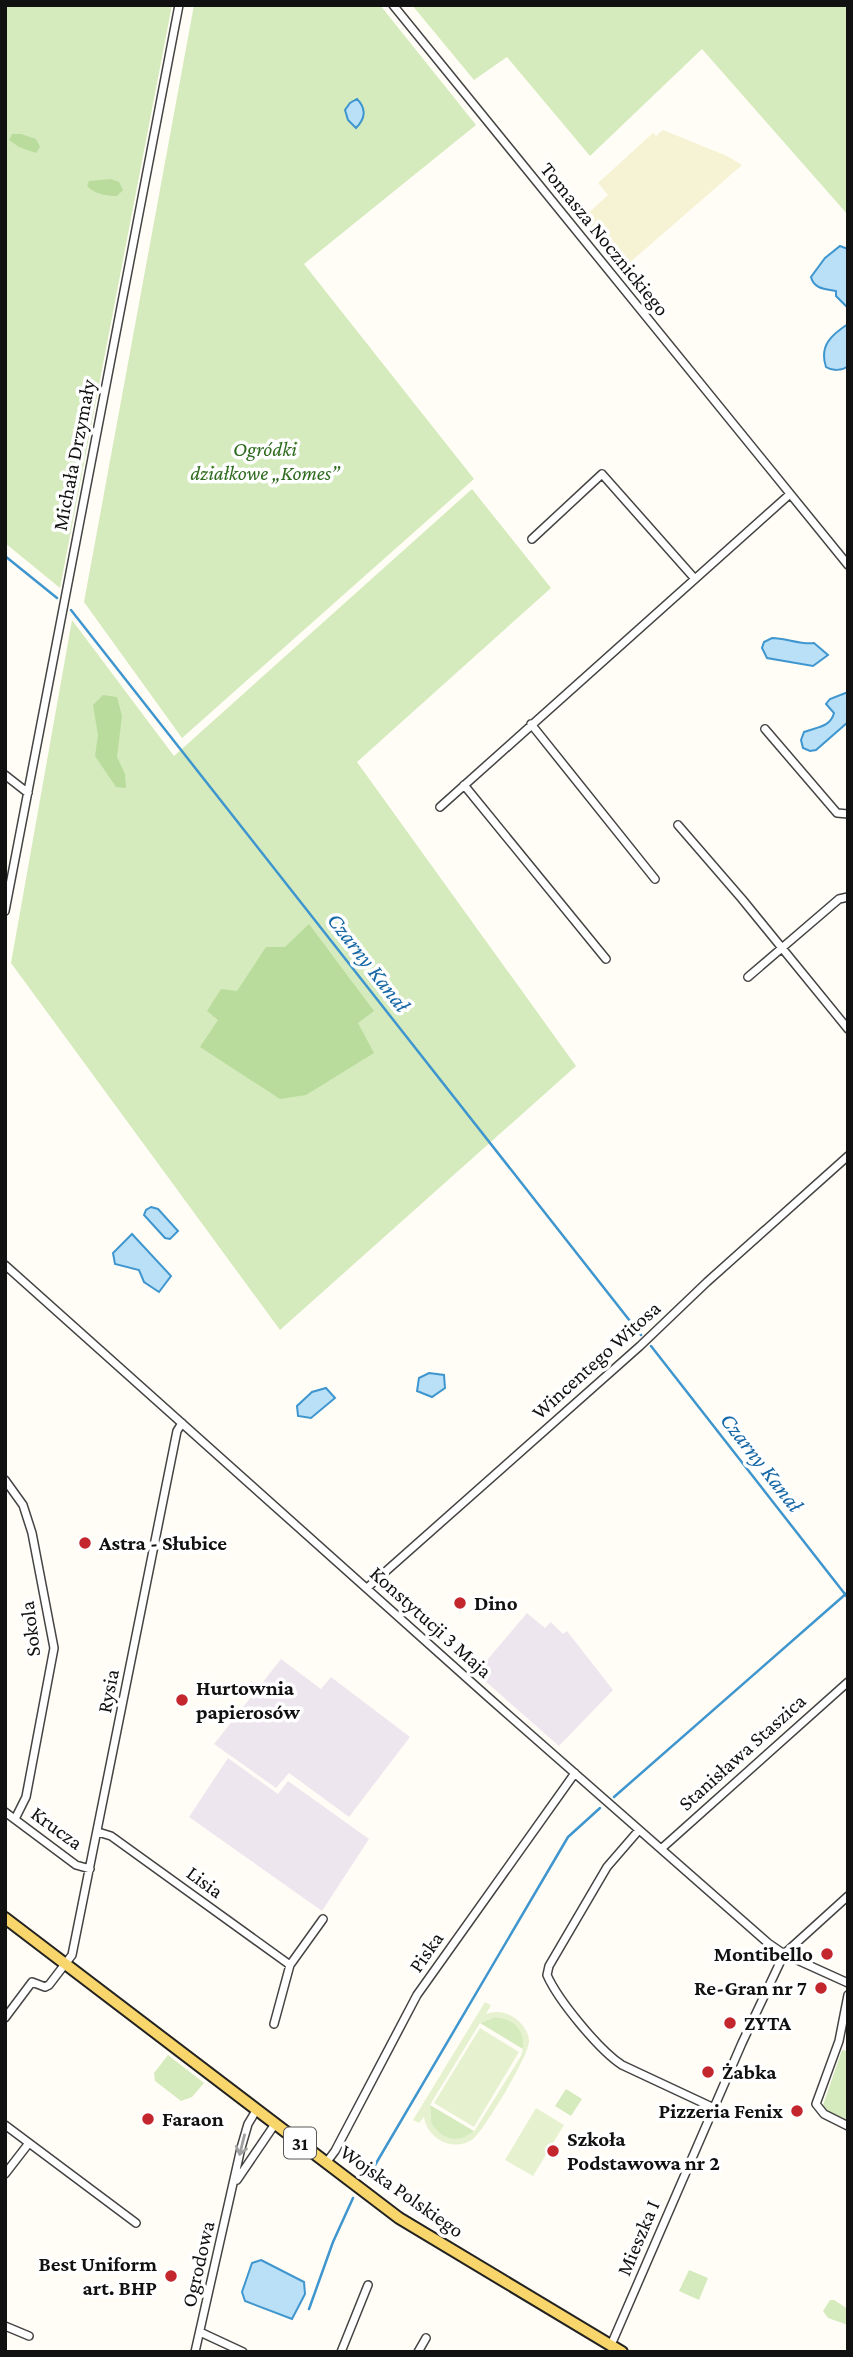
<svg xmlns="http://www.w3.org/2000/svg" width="853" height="2357" viewBox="0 0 853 2357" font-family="'Crimson Pro',serif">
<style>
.industrial{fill:#eee6ef}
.farmland{fill:#f6f3d4}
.green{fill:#d5ebbd}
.forest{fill:#b9dc9c}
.pitch{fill:#e6f2cf;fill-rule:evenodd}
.water{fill:#b9e0f7;stroke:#3f96cf;stroke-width:2}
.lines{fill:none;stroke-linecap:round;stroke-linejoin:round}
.stream{stroke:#3f96cf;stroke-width:2.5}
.minor-casing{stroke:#444;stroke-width:10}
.primary-casing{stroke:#222;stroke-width:14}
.minor{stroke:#fff;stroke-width:7}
.primary{stroke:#f9d66b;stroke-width:10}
.oneway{stroke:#a0a0a0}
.poi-dot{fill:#c4262e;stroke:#fff;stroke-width:2.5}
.labels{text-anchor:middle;stroke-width:7;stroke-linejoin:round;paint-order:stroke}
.shield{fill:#fff;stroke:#585858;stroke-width:2}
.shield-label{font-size:19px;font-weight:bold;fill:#111}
.street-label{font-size:21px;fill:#111;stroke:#fff}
.park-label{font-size:21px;font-style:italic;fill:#2f6b1f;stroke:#fff}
.poi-label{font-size:21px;font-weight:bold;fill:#111;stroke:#fff;text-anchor:start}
.water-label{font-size:23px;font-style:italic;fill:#1768a6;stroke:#fff}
</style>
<rect width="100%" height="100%" fill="#fffdf5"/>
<!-- industrial -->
<path class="industrial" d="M 527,1613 L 545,1628 L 551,1622 L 563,1634 L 567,1631 L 613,1690 L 559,1746 L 476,1673 Z
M 281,1659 L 321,1689 L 331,1677 L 410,1737 L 349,1817 L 289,1773 L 276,1788 L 214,1744 Z
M 228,1758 L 278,1794 L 288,1781 L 369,1839 L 322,1911 L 189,1817 Z"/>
<!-- farmland -->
<path class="farmland" d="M 663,130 L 727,156 L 742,165 L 621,270 L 580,221 L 608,195 L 598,183 L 653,133 L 656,136 Z"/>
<!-- green -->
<path class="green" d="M 5,5 L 172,5 L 60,588 L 5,543 Z
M 194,5 L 380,5 L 476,125 L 304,264 L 474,479 L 182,738 L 84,602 Z
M 412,5 L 848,5 L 848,215 L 702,49 L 590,156 L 507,57 L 474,80 Z
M 472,489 L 551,588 L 357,762 L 576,1066 L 280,1330 L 11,963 L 72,620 L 174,756 Z
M 495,2017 C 514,2018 526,2030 523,2049 L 480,2023 Z
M 842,2050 L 848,2051 L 848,2121 L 827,2111 L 823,2105 Z
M 168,2055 L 204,2083 L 192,2097 L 181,2101 L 155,2081 L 154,2073 Z
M 566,2089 L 582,2099 L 571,2116 L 555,2106 Z
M 430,2105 L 474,2131 C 459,2145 441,2140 431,2123 Z
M 689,2270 L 708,2278 L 699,2300 L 679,2291 Z
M 830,2300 L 834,2300 L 848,2309 L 848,2325 L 828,2318 L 823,2311 Z"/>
<!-- forest -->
<path class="forest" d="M 12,134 L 21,134 L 36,139 L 40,147 L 36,153 L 19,147 L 9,140 Z
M 111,179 L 119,182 L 123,190 L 117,196 C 106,196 95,194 87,186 L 89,181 Z
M 103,695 L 117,697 L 122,716 L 117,757 L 125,774 L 126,788 L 116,787 L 95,756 L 98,735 L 93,705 Z
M 309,924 L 374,1011 L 358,1023 L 374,1053 L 306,1095 L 280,1099 L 200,1047 L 218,1020 L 207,1011 L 221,989 L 237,991 L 266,947 L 285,947 Z"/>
<!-- pitch -->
<path class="pitch" d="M 485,2002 L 491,2005 L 486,2014 C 496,2010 507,2012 516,2019 C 523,2024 529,2033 529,2041 C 530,2054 484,2130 473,2139 C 454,2153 427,2139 424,2117 L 419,2123 L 413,2120 ZM 495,2017 C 517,2018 528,2035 521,2056 L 475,2130 C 460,2145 441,2140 431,2123 L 430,2105 L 480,2023 Z
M 480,2028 L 519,2052 L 474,2127 L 434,2103 Z
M 536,2108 L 564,2125 L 533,2176 L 505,2160 Z"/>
<!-- water -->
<path class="water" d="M 357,99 C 367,109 365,119 356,128 L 348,120 L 345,110 L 350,103 Z
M 840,246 L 848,249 L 848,308 L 836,296 L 836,291 C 825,289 814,289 811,277 L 825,258 Z
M 848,324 L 848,366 C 842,371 832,371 826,367 C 819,346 831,335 848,324 Z
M 772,638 C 786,638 801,645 814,643 L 828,655 L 813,666 L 767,658 L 762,648 L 764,642 Z
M 848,692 L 848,722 L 816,750 L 810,751 L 803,748 L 801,740 L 804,732 C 816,727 830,728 834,713 L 826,704 L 830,699 Z
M 151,1207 L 158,1209 L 178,1231 L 170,1239 L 165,1238 L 144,1215 L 146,1210 Z
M 132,1234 L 171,1276 L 159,1292 L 144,1282 L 139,1270 L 115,1264 L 113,1253 Z
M 429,1373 L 444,1375 L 445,1388 L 432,1397 L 417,1391 L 419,1378 Z
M 326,1388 L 335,1398 L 311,1418 L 298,1416 L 297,1406 L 312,1392 Z
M 261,2260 L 304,2282 L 305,2294 L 292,2319 L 245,2301 L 242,2292 L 252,2263 Z"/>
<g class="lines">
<!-- stream -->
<path class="stream" d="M 5,556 L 57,598
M 71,610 L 641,1335
M 651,1346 L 848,1598
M 614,1797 L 848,1592
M 368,2177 L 568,1837 L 600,1808
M 309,2309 L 333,2242 L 353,2198"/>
<!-- minor casing -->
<g class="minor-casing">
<path id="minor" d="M 393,5 L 848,565
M 532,539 L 602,474 L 695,579
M 531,724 L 655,879
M 765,729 L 837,813 L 848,814
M 5,775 L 28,793
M 464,785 L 606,959
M 440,807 L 790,494
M 678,825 L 742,899 L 848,1029
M 5,911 L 179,5
M 748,977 L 839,899 L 848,897
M 5,1265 L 488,1697 L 768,1943 L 784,1954 L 848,1983
M 5,1480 L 23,1505 L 32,1533 L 54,1648 L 26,1797 L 15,1819
M 367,1588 L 640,1346 L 707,1282 L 848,1156
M 5,1812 L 76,1865 L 90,1869
M 639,1830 L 607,1867 L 549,1966 L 547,1975 C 558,2000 599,2050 622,2065 L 714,2108
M 98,1832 L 111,1836 L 290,1965
M 661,1849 L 848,1682
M 848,1995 L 839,2041 L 816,2104 L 824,2114 L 848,2126
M 5,2018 L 32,1982 L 45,1987 L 49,1985 L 72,1955 L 177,1431 L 182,1423
M 274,2024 L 290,1965 L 323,1919
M 5,2125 L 136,2223
M 326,2163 L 335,2151 L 417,1995 L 575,1773
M 5,2174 L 29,2143
M 237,2180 L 275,2124
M 5,2326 L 29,2336
M 200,2332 L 243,2352
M 611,2345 L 742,2043 L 784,1954 L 848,1896
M 195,2352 L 241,2148 L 248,2124 L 257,2109
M 341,2352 L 368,2285
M 418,2352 L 426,2338"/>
</g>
<!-- primary casing -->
<g class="primary-casing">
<path id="primary" d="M 5,1918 L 399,2218 L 622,2352"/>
</g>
<!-- minor -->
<use href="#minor" class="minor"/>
<!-- primary -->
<use href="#primary" class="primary"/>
</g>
<!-- one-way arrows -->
<defs><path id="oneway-shaft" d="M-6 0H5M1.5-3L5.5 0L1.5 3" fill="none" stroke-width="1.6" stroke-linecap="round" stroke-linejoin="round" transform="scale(1.75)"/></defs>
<use class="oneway" href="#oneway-shaft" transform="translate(242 2145) rotate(104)"/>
<!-- markers -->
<g class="poi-dot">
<circle cx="85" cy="1543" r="7"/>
<circle cx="460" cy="1603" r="7"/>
<circle cx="182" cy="1700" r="7"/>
<circle cx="827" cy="1954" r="7"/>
<circle cx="821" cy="1988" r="7"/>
<circle cx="730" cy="2023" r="7"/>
<circle cx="708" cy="2072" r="7"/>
<circle cx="797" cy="2111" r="7"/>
<circle cx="148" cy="2119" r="7"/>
<circle cx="553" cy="2151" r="7"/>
<circle cx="171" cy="2276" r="7"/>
</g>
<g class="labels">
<!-- shield labels -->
<rect class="shield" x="284" y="2127.5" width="32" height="31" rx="5"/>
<g class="shield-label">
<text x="300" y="2150">31</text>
</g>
<!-- street labels -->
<g class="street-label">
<text transform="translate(605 239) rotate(51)" y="7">Tomasza Nocznickiego</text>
<text transform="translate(74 455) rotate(-79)" y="7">Michała Drzymały</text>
<text transform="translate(596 1360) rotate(-42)" y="7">Wincentego Witosa</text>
<text transform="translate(431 1622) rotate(42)" y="7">Konstytucji 3 Maja</text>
<text transform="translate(30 1629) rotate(-97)" y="7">Sokola</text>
<text transform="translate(108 1691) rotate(-79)" y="7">Rysia</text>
<text transform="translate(742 1752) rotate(-42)" y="7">Stanisława Staszica</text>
<text transform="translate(57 1828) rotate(36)" y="7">Krucza</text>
<text transform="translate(205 1882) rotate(36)" y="7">Lisia</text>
<text transform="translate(426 1952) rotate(-55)" y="7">Piska</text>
<text transform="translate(402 2191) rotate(35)" y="7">Wojska Polskiego</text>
<text transform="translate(638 2238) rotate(-67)" y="7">Mieszka I</text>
<text transform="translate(198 2264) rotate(-77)" y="7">Ogrodowa</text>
</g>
<!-- park labels -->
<g class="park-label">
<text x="265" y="456">Ogródki<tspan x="265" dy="24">działkowe „Komes”</tspan></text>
</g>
<!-- poi labels -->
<g class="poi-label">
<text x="99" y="1550">Astra - Słubice</text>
<text x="474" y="1610">Dino</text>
<text x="196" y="1695">Hurtownia<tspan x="196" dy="24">papierosów</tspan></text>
<text x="813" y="1961" text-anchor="end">Montibello</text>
<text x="807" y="1995" text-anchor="end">Re-Gran nr 7</text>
<text x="744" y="2030">ZYTA</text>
<text x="722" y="2079">Żabka</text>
<text x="783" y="2118" text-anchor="end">Pizzeria Fenix</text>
<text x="162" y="2126">Faraon</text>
<text x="567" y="2146">Szkoła<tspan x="567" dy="24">Podstawowa nr 2</tspan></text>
<text x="157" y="2271" text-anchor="end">Best Uniform<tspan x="157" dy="24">art. BHP</tspan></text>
</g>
<!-- water labels -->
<g class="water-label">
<text transform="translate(369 962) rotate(52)" y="8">Czarny Kanał</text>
<text transform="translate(762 1462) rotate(52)" y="8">Czarny Kanał</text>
</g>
</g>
<!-- border -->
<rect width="853" height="2357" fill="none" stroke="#111111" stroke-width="14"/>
</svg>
